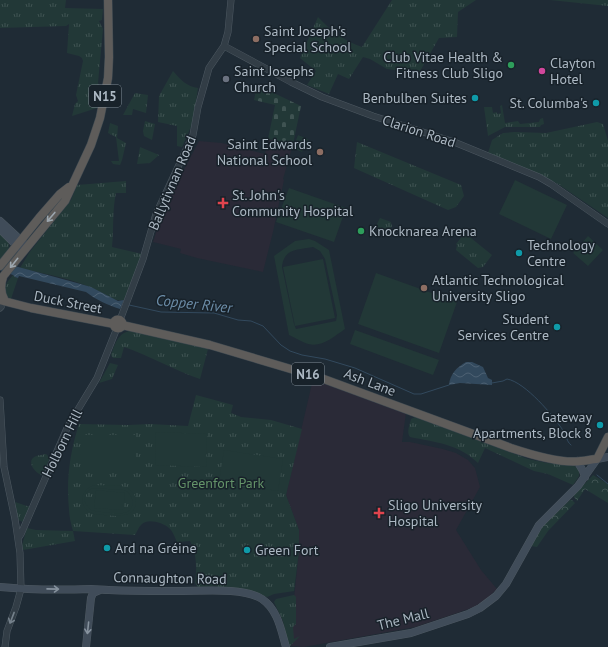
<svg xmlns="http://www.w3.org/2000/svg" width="608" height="647" viewBox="0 0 608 647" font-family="'PT Sans',sans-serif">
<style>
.medical{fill:#2a2a37}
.grass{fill:url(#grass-tufts)}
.forest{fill:url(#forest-crowns)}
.cemetery{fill:url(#cemetery-stones)}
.pitch{fill:#223837;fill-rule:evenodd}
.water{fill:url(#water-waves)}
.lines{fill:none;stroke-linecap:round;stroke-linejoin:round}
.stream{stroke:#32495d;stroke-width:1}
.tertiary-casing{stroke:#4d5861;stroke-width:7}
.secondary-casing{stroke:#4d5861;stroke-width:8}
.trunk-casing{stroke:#3d4850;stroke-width:9}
.tertiary{stroke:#323d46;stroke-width:6}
.secondary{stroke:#404c59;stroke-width:7}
.trunk{stroke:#5e5c5a;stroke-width:8}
.oneway{stroke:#9ca6ae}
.oneway2{stroke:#86929e}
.oneway3{stroke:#75818b}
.education-dot{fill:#8d6e63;stroke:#18222a;stroke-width:1.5}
.leisure-dot{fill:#2e9e5b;stroke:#18222a;stroke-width:1.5}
.hotel-dot{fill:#d1479c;stroke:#18222a;stroke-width:1.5}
.worship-dot{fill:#6b7280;stroke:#18222a;stroke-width:1.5}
.culture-dot{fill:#0f9aa8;stroke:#18222a;stroke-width:1.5}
.health-dot{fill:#e0444e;stroke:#18222a;stroke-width:1.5}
.labels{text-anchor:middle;stroke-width:3;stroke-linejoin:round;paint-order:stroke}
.shield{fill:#18222a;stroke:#808b95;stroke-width:1}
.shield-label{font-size:13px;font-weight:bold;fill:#acb8c3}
.poi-label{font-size:14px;fill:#acb8c3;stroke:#18222a;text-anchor:start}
.street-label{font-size:14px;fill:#acb8c3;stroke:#18222a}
.park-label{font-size:14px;fill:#649369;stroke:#18222a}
.water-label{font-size:15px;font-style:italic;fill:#6c8da8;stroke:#18222a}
</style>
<defs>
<pattern id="grass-tufts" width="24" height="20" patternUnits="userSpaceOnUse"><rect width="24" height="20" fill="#223837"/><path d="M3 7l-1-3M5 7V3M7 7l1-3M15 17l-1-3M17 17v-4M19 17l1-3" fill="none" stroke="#3f5352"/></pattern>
<pattern id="forest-crowns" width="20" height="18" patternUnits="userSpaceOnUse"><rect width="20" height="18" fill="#223837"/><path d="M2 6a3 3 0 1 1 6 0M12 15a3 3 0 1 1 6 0" fill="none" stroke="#3f5352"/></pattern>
<pattern id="cemetery-stones" width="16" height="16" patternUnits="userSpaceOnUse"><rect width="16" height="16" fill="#223837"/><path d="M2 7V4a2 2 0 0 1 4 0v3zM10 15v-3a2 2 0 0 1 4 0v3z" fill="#3f5352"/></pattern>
<pattern id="water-waves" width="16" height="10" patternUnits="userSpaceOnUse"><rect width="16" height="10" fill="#32495d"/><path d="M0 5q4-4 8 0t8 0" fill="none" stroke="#4d6173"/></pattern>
</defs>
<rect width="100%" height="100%" fill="#1f2b35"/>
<!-- medical -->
<path class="medical" d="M 268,139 L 293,144 L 283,179 L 284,180 L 273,232 L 263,272 L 197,258 L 180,253 L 181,249 L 153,242 L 162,214 L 172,192 L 199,141 L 222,143 L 265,154 Z
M 313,379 L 406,413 L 402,442 L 410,442 L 443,449 L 456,453 L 468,460 L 475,468 L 480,487 L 456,530 L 481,570 L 497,589 L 486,599 L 474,607 L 460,612 L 415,627 L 304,647 L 291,646 L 294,598 L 299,551 L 299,530 L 286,495 Z"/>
<!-- grass -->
<path class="grass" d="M 0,0 L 66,0 L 65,8 L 103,9 L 102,20 L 99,21 L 103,29 L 98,83 L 100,88 L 97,108 L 72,116 L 75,104 L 78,101 L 76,95 L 83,61 L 82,58 L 79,56 L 67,53 L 69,24 L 66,26 L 0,28 Z
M 392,0 L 476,0 L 458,12 L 457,37 L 439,38 L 419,73 L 387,69 L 370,59 L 363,57 L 349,79 L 338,74 L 329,94 L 307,85 L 316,71 L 300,58 L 318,17 C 331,31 344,41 362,47 Z
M 550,0 L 608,0 L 608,6 Z
M 173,71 C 180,79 187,87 198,88 L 193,122 L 182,147 L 177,146 L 177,126 L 158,122 L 159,96 Z
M 135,93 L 148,95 L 146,113 L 133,109 L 132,115 L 123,115 Z
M 502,105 L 505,123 L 518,121 L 520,124 L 539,122 L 540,119 L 543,118 L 544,124 L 541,125 L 540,127 L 505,127 L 488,136 L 484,107 L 492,107 L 493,113 L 497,112 L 497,114 L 501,113 L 500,106 Z
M 145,121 L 155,124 L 152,140 L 144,136 L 143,131 Z
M 597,122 L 603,124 L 608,141 L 608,218 L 558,184 L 541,175 L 488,153 L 492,140 L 503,133 L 515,132 L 546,133 Z
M 110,123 L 118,126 L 117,138 L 126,143 L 122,160 L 120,165 L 113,164 L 111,161 L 119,161 L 116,137 L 108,133 Z
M 357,142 L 461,185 L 464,196 L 456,207 L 448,210 L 354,168 Z
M 140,147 L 159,155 L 150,163 L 137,164 Z
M 126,181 L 126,193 L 116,193 C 112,211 114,229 112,247 L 142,254 L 124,300 C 114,302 107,295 98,291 C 76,279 45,274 20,268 L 29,253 L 71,200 L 77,185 Z
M 380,218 L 391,222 L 392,227 L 383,232 L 378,231 L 377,224 Z
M 0,231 C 12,245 12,246 0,261 Z
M 464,234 L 466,234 L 492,255 L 483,267 L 478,268 L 456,250 L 457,245 L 456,244 Z
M 13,275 L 15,277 L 18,278 L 11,299 L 5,295 C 4,285 7,282 13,275 Z
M 129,331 L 135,331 L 184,342 L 208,349 L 200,379 C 174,370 150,356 124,347 L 121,358 L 113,358 L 111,355 C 115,345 117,334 129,331 Z
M 110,363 L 118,365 L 112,379 L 99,383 Z
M 196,395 L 233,405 L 231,413 L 241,417 L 271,420 L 302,429 L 286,495 L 299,530 L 299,551 L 294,591 L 274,594 L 267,597 L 247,589 L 218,588 L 216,586 L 198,587 L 195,583 C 197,568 197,555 190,541 L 177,542 C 175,538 173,531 169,528 C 164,523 148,518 142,524 C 139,526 137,532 135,535 L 73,531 L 75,541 L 23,550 L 22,545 L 27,528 L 36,530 L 73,531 C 71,524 69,516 69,509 C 66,480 70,452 79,424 L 128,425 L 150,424 L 188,426 Z
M 415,417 L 528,459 L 547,463 L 571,464 L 576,467 L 579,471 L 579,476 L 573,485 L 548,474 L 534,471 L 485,448 L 478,463 C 459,444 435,442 410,437 C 406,432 410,424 411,419 Z
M 46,454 L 50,458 L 42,475 C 37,474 27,464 33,458 C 36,455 42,455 46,454 Z
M 15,502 L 30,507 L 23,522 L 18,520 Z
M 294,595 L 296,597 L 296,624 L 293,627 L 294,639 L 300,636 L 289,647 L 283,621 L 274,602 L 276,599 Z"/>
<!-- forest -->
<path class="forest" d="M 593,475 L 608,484 L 608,503 L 585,489 L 577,501 L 574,497 L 574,495 Z
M 570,500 L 572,500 L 575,503 L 548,531 L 537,547 L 531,546 L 541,527 Z"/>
<!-- cemetery -->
<path class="cemetery" d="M 257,85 L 301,106 L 293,144 L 268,139 L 275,105 L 254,100 Z"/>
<!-- pitch -->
<path class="pitch" d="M 298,135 L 308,139 L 302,152 L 293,148 Z
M 515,180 L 567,205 L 551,239 L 499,214 Z
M 289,188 L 346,208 L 334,242 L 276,222 Z
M 588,236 L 603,250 L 588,266 L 573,253 Z
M 309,239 L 315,241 L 329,250 L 345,329 C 332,338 319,350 303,342 C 298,340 294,337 289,335 L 274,256 L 295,241 ZM 313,247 L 320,251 L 325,259 L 337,315 L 336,321 L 296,329 L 294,324 L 282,267 C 284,248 298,250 313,247 Z
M 323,259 L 335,318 L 295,326 L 283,267 Z
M 376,273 L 457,302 L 439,353 L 358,324 Z
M 355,330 L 439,360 L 433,375 L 350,344 Z
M 156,432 L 207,434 L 206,467 L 155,465 Z
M 82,435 L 136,435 L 136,470 L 82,470 Z
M 224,450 L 283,459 L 278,491 L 219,482 Z
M 96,485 C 105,486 119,484 127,488 C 132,491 136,495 136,501 C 136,522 107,515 94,514 C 77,508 79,488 96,485 ZM 92,488 L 124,490 C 135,494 136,512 123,513 C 115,514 98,512 91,510 C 82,503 83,494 92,488 Z
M 96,490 L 125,493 L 124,510 L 94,508 Z"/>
<!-- water -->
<path class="water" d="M 0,262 L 77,283 L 91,287 L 118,301 L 124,300 L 120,309 C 108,305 96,300 86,292 L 19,276 L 18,278 L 15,277 L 13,275 L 0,270 Z
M 466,362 L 472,362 L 483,367 L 488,378 L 492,380 L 492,385 L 460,383 L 449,385 C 450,374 457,367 466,362 Z"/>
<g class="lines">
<!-- stream -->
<path class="stream" d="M 129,305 L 161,312 L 214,313 L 238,320 L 251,321 L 263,326 L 281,345 L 290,351 L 302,355 L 325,359 L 355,368 L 414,394 L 421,394 L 449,385
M 492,383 L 503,381 L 507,379 C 525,382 554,416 564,432 C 567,436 566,441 571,445
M 597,475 L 608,484"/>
<!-- tertiary casing -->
<g class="tertiary-casing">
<path id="tertiary" d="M 224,46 L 291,82 L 322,97 L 373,116 L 454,142 L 539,177 L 551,184 L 608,224
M 0,308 L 1,307
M 120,320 L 143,259 L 156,214 L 193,135 L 198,107 L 209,68 L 224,46 L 228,32 L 231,0
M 0,400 L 4,467 L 15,519 L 20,553 L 21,589 L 16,607 L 7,631 L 5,647
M 19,537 L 21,534 L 68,426 L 97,378 L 117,328"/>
</g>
<!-- secondary casing -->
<g class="secondary-casing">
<path id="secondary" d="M 0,221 L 27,246
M 0,229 L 23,252
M 577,461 L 583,471 L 585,477
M 0,587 C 30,590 61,590 91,589 C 97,589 103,590 109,590 C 129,591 149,591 170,591 C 194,592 242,586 262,599 C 278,610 281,630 286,647
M 86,647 L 91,598 L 93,593 L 100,590
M 330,647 L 411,633 L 468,614 L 480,608 L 496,596 L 506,584 L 539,525 L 578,486 L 597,459 L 608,457"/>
</g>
<!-- trunk casing -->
<g class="trunk-casing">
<path id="trunk" d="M 0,266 L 39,218 L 60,194 L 69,187
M 3,277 C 0,286 0,293 5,301
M 0,280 L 65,201 L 91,145 L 100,118 L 108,78 L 109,57 L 108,0
M 0,300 L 31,308 L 114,324
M113.5 324a4.5 4.5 0 1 1 9 0a4.5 4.5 0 1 1-9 0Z
M 122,325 L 210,345 L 321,378 L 511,448 C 529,454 562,464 581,461 C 587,461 591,459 597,459 L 608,437"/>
</g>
<!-- tertiary -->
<use href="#tertiary" class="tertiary"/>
<!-- secondary -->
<use href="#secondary" class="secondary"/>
<!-- trunk -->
<use href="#trunk" class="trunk"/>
</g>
<!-- one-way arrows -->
<defs><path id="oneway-shaft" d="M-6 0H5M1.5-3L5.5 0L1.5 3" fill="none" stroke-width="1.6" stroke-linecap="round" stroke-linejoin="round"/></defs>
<g class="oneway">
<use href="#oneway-shaft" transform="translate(51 217) rotate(130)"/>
<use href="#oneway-shaft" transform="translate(14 263) rotate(129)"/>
</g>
<g class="oneway2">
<use href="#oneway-shaft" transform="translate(53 589) rotate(1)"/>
<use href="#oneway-shaft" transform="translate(88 628) rotate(96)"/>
</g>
<use class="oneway3" href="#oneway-shaft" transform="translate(12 618) rotate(111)"/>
<!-- markers -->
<g class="education-dot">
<circle cx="256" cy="39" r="4"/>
<circle cx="320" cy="152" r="4"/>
<circle cx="424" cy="288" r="4"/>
</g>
<g class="leisure-dot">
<circle cx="511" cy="65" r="4"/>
<circle cx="361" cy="231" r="4"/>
</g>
<circle class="hotel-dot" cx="542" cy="71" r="4"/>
<circle class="worship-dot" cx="226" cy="79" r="4"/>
<g class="culture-dot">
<circle cx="475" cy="98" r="4"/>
<circle cx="596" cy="103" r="4"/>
<circle cx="519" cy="253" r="4"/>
<circle cx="557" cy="327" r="4"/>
<circle cx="600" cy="425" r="4"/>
<circle cx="107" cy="548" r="4"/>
<circle cx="247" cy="550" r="4"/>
</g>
<g class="health-dot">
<path d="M221 197h4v4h4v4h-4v4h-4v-4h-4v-4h4z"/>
<path d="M377 507h4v4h4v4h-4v4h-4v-4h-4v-4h4z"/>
</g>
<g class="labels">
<!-- shield labels -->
<g class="shield">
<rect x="89" y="85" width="32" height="22" rx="3"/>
<rect x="292" y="363" width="32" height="22" rx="3"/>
</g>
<g class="shield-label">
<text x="105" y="101">N15</text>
<text x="308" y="379">N16</text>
</g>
<!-- poi labels -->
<g class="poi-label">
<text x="264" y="36">Saint Joseph's<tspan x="264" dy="16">Special School</tspan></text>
<text x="503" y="62" text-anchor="end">Club Vitae Health &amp;<tspan x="503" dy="16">Fitness Club Sligo</tspan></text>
<text x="550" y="68">Clayton<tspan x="550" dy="16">Hotel</tspan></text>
<text x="234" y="76">Saint Josephs<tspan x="234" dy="16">Church</tspan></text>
<text x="467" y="103" text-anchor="end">Benbulben Suites</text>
<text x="588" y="108" text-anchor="end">St. Columba's</text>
<text x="312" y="149" text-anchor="end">Saint Edwards<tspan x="312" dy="16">National School</tspan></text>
<text x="232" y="200">St. John's<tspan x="232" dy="16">Community Hospital</tspan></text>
<text x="369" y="236">Knocknarea Arena</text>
<text x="527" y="250">Technology<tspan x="527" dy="16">Centre</tspan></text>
<text x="432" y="285">Atlantic Technological<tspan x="432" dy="16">University Sligo</tspan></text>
<text x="549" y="324" text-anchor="end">Student<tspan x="549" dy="16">Services Centre</tspan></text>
<text x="592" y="422" text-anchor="end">Gateway<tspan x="592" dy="16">Apartments, Block 8</tspan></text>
<text x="388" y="510">Sligo University<tspan x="388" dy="16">Hospital</tspan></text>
<text x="115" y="553">Ard na Gréine</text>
<text x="255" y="555">Green Fort</text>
</g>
<!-- street labels -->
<g class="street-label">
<text transform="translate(419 131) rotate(18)" y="5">Clarion Road</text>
<text transform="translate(172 183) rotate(-67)" y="5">Ballytivnan Road</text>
<text transform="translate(68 302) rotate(11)" y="5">Duck Street</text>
<text transform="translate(370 382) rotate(21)" y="5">Ash Lane</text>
<text transform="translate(62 443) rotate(-64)" y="5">Holborn Hill</text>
<text transform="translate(170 578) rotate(1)" y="5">Connaughton Road</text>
<text transform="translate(403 619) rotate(-14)" y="5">The Mall</text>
</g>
<!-- park labels -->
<g class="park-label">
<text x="221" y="488">Greenfort Park</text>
</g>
<!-- water labels -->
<g class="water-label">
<text transform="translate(194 304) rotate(6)" y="5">Copper River</text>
</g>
</g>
</svg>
